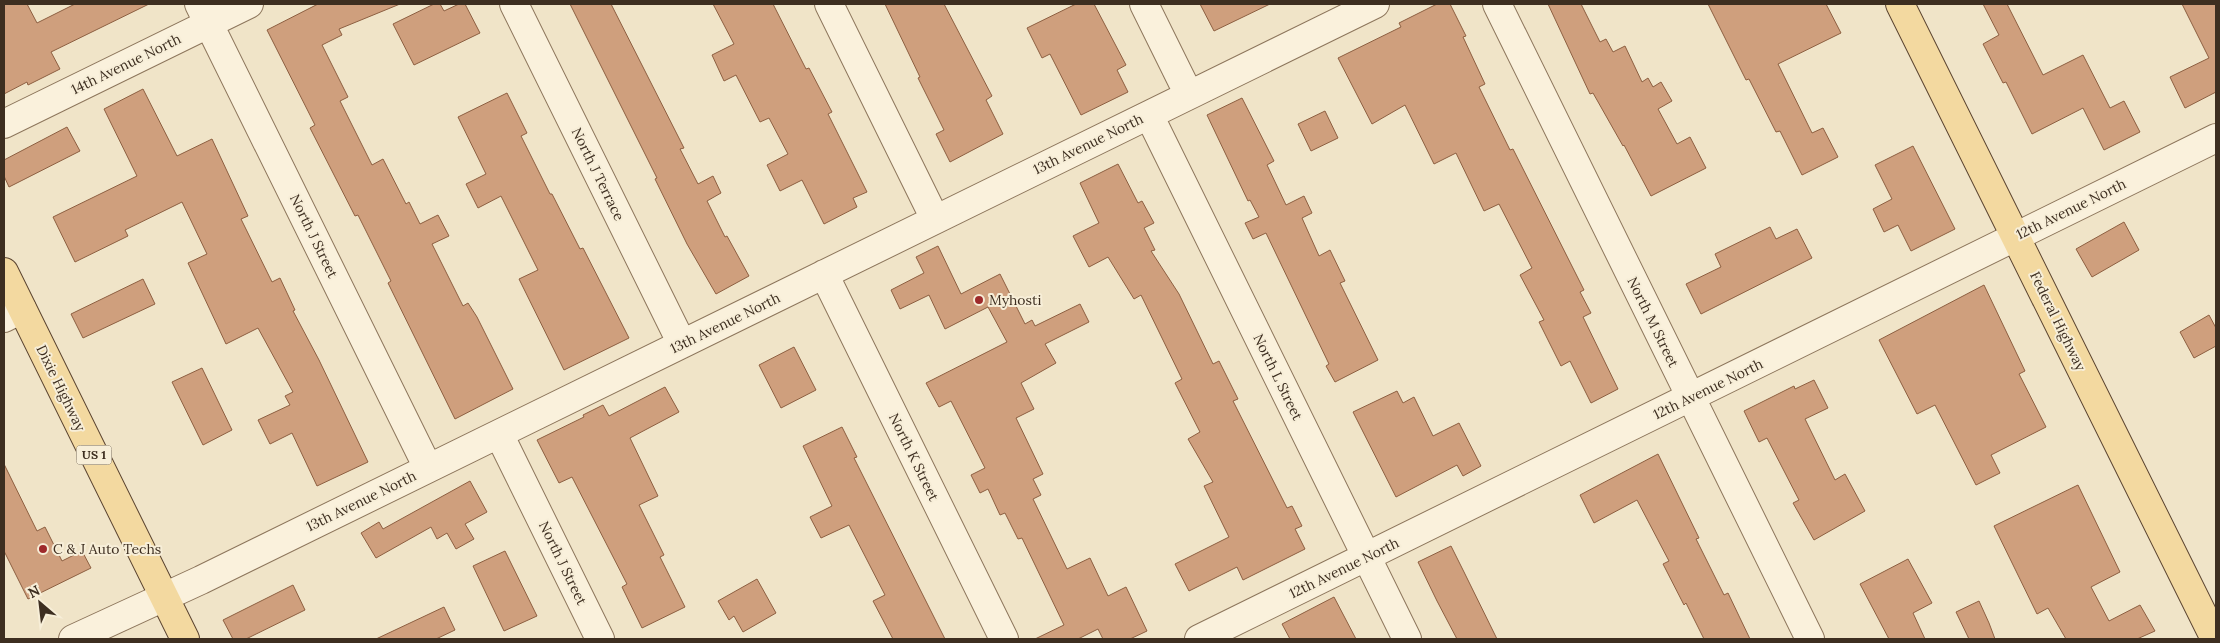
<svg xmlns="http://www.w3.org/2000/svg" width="2220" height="643" viewBox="0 0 2220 643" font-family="Lora,serif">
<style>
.building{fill:#cf9f7d;stroke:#8d5f41}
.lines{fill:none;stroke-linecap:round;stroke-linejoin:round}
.minor-casing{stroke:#8d765c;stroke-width:30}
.major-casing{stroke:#5b4430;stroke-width:30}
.minor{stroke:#faf1dc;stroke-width:28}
.major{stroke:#f3d9a0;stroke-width:28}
.poi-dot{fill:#9e2a2b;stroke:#f7eed8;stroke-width:2}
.labels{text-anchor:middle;stroke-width:4;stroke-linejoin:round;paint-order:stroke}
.shield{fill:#f7eed8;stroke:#756857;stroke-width:1}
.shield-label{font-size:12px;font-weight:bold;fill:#3d2e20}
.street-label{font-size:14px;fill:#3d2e20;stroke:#f7eed8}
.poi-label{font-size:14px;fill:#3d2e20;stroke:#f7eed8;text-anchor:start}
</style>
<rect width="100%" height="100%" fill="#f0e4c8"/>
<!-- building -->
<path class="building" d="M 4,4 L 27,4 L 37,23 L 75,4 L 149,4 L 51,52 L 60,69 L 28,85 L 27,82 L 4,94 Z
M 318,4 L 400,4 L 339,29 L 342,35 L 322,45 L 348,97 L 340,101 L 372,165 L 383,159 L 406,204 L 409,202 L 420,224 L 438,215 L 449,236 L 432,244 L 463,306 L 468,303 L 477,317 L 513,389 L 455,419 L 388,283 L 391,281 L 358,215 L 355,216 L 310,128 L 315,125 L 267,30 Z
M 434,4 L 440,4 L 444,11 L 459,4 L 465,4 L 480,33 L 414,65 L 393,24 Z
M 570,4 L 611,4 L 684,148 L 680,149 L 698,184 L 713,176 L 721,193 L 707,201 L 725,237 L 727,236 L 749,276 L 716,294 L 687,244 L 655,179 L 657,178 Z
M 713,4 L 773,4 L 806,69 L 809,68 L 832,112 L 828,114 L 867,192 L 853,198 L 857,207 L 824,224 L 802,180 L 780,191 L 767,165 L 788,154 L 769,118 L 760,122 L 736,75 L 724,81 L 712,55 L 734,44 Z
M 885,4 L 944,4 L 992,96 L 986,100 L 1003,134 L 950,162 L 936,134 L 944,130 L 918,78 L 920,77 Z
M 1076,4 L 1094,4 L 1126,65 L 1117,70 L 1128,92 L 1081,115 L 1050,54 L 1042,58 L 1027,28 Z
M 1200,4 L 1270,4 L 1214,31 Z
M 1437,4 L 1450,4 L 1466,36 L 1463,37 L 1485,84 L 1479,87 L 1510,150 L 1513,149 L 1584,290 L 1580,292 L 1591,313 L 1583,317 L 1618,389 L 1591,403 L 1570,361 L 1561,366 L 1539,322 L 1544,320 L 1520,275 L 1532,268 L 1499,204 L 1484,211 L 1456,153 L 1434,164 L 1405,105 L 1372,124 L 1338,58 L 1401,27 L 1399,23 Z
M 1548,4 L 1581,4 L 1600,42 L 1606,39 L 1613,52 L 1625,46 L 1642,82 L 1648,78 L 1653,87 L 1661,82 L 1672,101 L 1658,109 L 1677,144 L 1690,137 L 1706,168 L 1651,196 L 1624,145 L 1623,146 L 1593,93 L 1590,94 Z
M 1708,4 L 1826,4 L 1841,33 L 1778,64 L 1812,133 L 1823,128 L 1838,157 L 1802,175 L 1780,131 L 1776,132 L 1749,79 L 1746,80 Z
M 1983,4 L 2007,4 L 2043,75 L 2083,55 L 2110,108 L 2124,101 L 2140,132 L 2104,150 L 2083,108 L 2032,134 L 2006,82 L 2003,83 L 1983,44 L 1999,35 Z
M 2182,4 L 2216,4 L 2216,92 L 2185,108 L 2170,77 L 2209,58 Z
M 143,89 L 177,156 L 212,139 L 248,216 L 241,219 L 272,282 L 280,278 L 295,310 L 293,311 L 319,360 L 368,462 L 317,486 L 292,433 L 270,444 L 258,420 L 290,405 L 285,396 L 293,392 L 258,328 L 226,344 L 188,263 L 207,254 L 182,202 L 125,230 L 128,236 L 75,262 L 53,217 L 137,176 L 104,109 Z
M 507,93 L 527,133 L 521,136 L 550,194 L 552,194 L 580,249 L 583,248 L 629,338 L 564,370 L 519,279 L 538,270 L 501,196 L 478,208 L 466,184 L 486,174 L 458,117 Z
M 1242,98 L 1274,161 L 1267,165 L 1286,205 L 1304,196 L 1312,213 L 1302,218 L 1319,256 L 1330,250 L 1345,281 L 1340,283 L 1378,360 L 1335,382 L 1326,366 L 1329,364 L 1266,233 L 1253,239 L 1245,223 L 1259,217 L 1250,200 L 1248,201 L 1207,115 Z
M 1325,111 L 1338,138 L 1311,151 L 1298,124 Z
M 67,127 L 80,151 L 9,187 L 4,176 L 4,160 Z
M 1913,146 L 1955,229 L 1911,251 L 1898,225 L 1884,232 L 1873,209 L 1892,199 L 1875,165 Z
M 1118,164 L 1138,203 L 1142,201 L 1154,223 L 1144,228 L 1155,250 L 1151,251 L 1179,294 L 1213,364 L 1219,361 L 1238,399 L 1233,401 L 1287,508 L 1292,506 L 1302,526 L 1295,529 L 1305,549 L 1243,580 L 1237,567 L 1189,591 L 1175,564 L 1229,537 L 1204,486 L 1213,482 L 1188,439 L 1200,432 L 1175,383 L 1182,379 L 1141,295 L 1134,299 L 1108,257 L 1089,267 L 1073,236 L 1099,223 L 1080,183 Z
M 2124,222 L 2139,250 L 2092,277 L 2076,249 Z
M 1770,227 L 1776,239 L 1797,229 L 1812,258 L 1701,314 L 1686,284 L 1721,267 L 1715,254 Z
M 938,246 L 961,294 L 1000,274 L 1025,324 L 1032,320 L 1035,326 L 1080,304 L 1089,322 L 1045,344 L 1056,363 L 1021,383 L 1034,409 L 1016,418 L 1043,474 L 1033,479 L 1041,495 L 1033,499 L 1067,569 L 1090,558 L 1108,596 L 1126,587 L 1147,631 L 1130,639 L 1103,639 L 1098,629 L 1078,639 L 1035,639 L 1064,625 L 1022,538 L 1018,539 L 1005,513 L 1000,515 L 988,489 L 980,493 L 971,475 L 985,468 L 951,401 L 939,407 L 926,383 L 1007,342 L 988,307 L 945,329 L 929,295 L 900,309 L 891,290 L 924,273 L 916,257 Z
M 143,279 L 155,304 L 83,338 L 71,314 Z
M 1984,285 L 2025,371 L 2019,374 L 2046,427 L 1991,455 L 2000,473 L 1976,485 L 1935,405 L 1917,414 L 1879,340 Z
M 2209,315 L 2216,328 L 2216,346 L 2194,358 L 2180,332 Z
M 794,347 L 816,390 L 781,408 L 759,365 Z
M 202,368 L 232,430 L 203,445 L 172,382 Z
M 1814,380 L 1828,408 L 1805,419 L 1835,480 L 1845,474 L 1865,511 L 1814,540 L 1793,503 L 1799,500 L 1767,438 L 1759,442 L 1744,411 L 1794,386 L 1795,389 Z
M 665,387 L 679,412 L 630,438 L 658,496 L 639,505 L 664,555 L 660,557 L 685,607 L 642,628 L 622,587 L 627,584 L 572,477 L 559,483 L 537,440 L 584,417 L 583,415 L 603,405 L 609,416 Z
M 1397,391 L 1403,403 L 1414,397 L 1433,436 L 1459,423 L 1481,466 L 1463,476 L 1457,465 L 1396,497 L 1353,412 Z
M 842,427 L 857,457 L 854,458 L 945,639 L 893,639 L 873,601 L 885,595 L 849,525 L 821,538 L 810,517 L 832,506 L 803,446 Z
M 1658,454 L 1699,538 L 1696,539 L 1724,595 L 1728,593 L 1750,639 L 1704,639 L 1686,603 L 1684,605 L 1663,564 L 1669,561 L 1637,500 L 1594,523 L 1580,495 Z
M 4,464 L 37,531 L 45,527 L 62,561 L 82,551 L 91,568 L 28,599 L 4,551 Z
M 470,481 L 487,512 L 465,524 L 474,539 L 456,549 L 447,533 L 437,539 L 431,527 L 376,558 L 361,533 L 379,522 L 383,529 Z
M 2078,485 L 2120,572 L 2091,587 L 2109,621 L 2140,605 L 2155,631 L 2137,639 L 2066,639 L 2048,608 L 2037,614 L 1994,526 Z
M 1451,546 L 1464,572 L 1497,639 L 1457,639 L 1437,601 L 1418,562 Z
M 505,551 L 537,616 L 504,631 L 473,566 Z
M 1908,559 L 1932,603 L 1913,613 L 1925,639 L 1889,639 L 1860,584 Z
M 757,579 L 776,613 L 743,632 L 734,616 L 729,620 L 718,601 Z
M 293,585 L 305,610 L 246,639 L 233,639 L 223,620 Z
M 1334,597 L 1356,639 L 1290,639 L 1282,624 Z
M 1979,601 L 1989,623 L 1995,639 L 1969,639 L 1956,612 Z
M 444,607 L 455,630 L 436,639 L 376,639 Z"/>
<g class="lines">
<!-- minor casing -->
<g class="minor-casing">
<path id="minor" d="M 199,4 L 428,468
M 514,4 L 682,344
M 829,4 L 935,219
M 1144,4 L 1189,95
M 1497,4 L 1810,639
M 1149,115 L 1407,639
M 4,124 L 249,4
M 824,274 L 1004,639
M 4,318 L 22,309
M 499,434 L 600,639
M 73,639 L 201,580 L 1375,4
M 1199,639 L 2216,138"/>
</g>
<!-- major casing -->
<g class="major-casing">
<path id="major" d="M 1900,4 L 2215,639
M 4,272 L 185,639"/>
</g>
<!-- minor -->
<use href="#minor" class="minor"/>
<!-- major -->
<use href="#major" class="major"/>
</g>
<!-- markers -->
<g class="poi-dot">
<circle cx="979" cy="300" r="5"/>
<circle cx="43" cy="549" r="5"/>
</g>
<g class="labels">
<!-- shield labels -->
<rect class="shield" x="76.5" y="445.5" width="35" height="19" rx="4"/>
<g class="shield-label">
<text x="94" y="459">US 1</text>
</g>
<!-- street labels -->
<g class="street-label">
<text transform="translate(126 64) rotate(-26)" y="5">14th Avenue North</text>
<text transform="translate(1088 144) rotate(-26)" y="5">13th Avenue North</text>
<text transform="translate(598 174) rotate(64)" y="5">North J Terrace</text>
<text transform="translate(2071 209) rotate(-26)" y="5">12th Avenue North</text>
<text transform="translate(314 236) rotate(64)" y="5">North J Street</text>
<text transform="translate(2058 321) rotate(64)" y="5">Federal Highway</text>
<text transform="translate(1653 322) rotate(64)" y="5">North M Street</text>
<text transform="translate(725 323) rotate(-26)" y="5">13th Avenue North</text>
<text transform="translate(1278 377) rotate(64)" y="5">North L Street</text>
<text transform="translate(61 388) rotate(64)" y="5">Dixie Highway</text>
<text transform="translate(1708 389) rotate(-26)" y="5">12th Avenue North</text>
<text transform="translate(914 457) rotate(64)" y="5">North K Street</text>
<text transform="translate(361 501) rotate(-26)" y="5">13th Avenue North</text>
<text transform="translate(563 563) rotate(64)" y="5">North J Street</text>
<text transform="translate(1344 568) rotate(-26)" y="5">12th Avenue North</text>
</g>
<!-- poi labels -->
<g class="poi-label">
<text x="989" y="305">Myhosti</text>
<text x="53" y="554">C &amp; J Auto Techs</text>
</g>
</g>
<!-- border -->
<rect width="2220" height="643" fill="none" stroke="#3d2e20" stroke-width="10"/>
<!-- north arrow -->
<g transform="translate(40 603) rotate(332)" stroke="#f7eed8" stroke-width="4" paint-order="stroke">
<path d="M0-4L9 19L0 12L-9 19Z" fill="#3d2e20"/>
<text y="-8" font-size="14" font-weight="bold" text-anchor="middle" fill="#3d2e20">N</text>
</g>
</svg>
